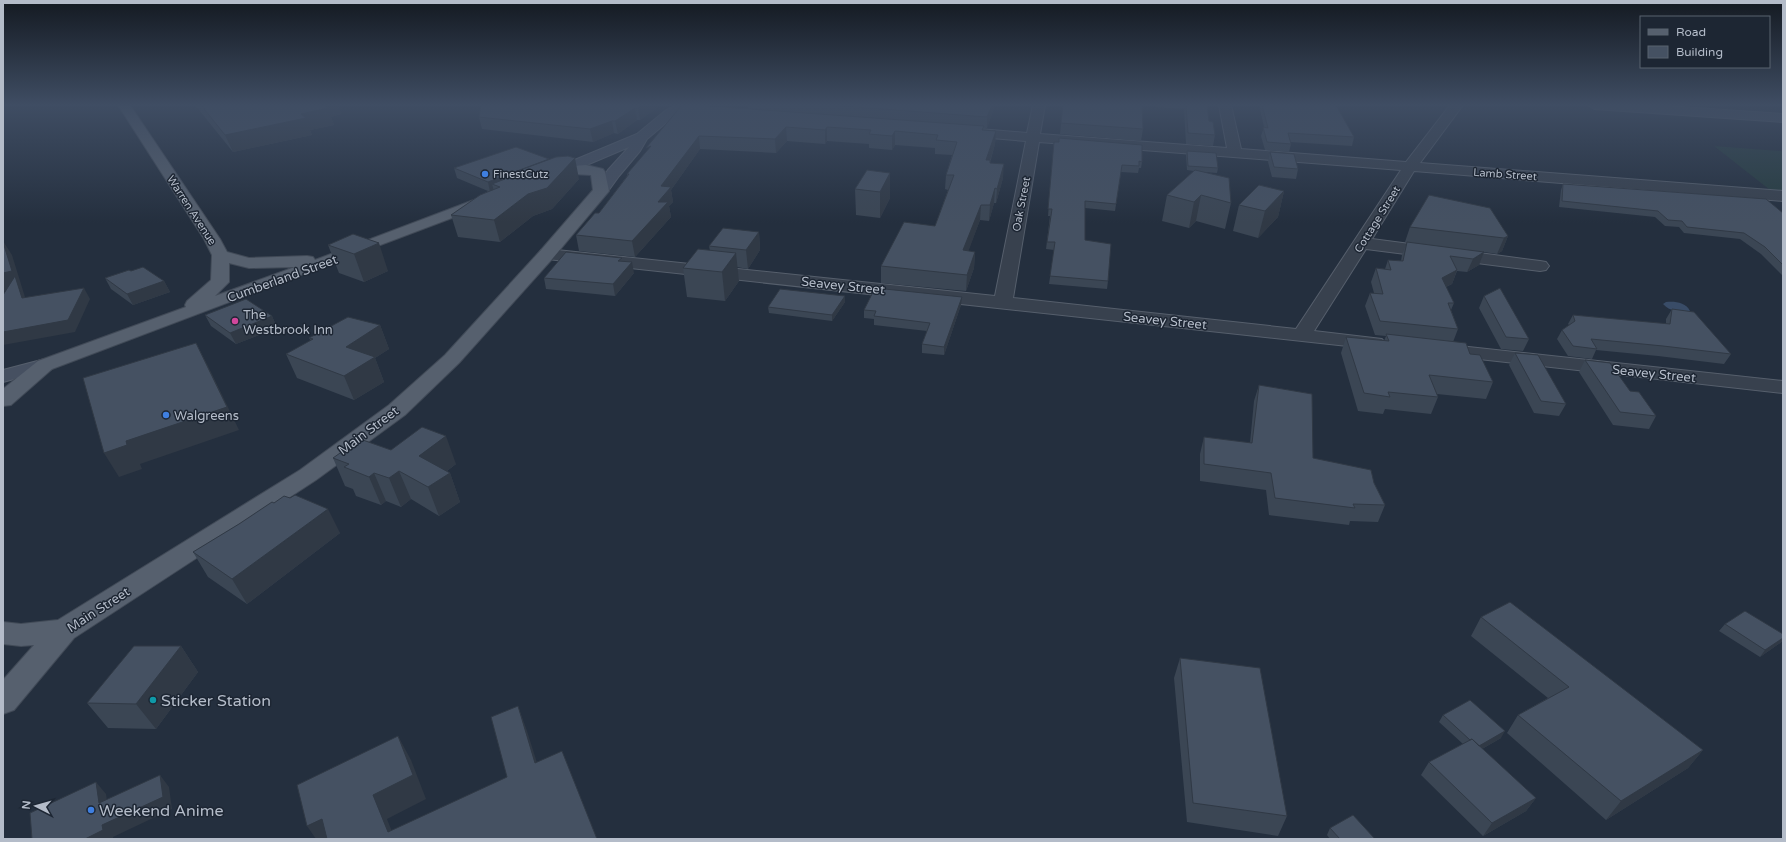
<svg xmlns="http://www.w3.org/2000/svg" width="1786" height="842" viewBox="0 0 1786 842" font-family="'Varela Round',sans-serif">
<style>
.green{fill:#263c3f}
.water{fill:#394c67}
.lines{fill:none;stroke-linecap:round;stroke-linejoin:round}
.street-casing{stroke:#565f6c;stroke-width:2}
.secondary-casing{stroke:#565f6c;stroke-width:2}
.primary-casing{stroke:#414a57;stroke-width:2}
.street{fill:#38414e;fill-rule:evenodd}
.secondary{fill:#465061;fill-rule:evenodd}
.primary{fill:#56606e;fill-rule:evenodd}
.wall{fill:#3b4654}
.shaded-wall{fill:#303945}
.building{fill:#455162;stroke:#303945}
.shop-dot{fill:#3f7fe0;stroke:#1d2633;stroke-width:1.5}
.hotel-dot{fill:#d1479c;stroke:#1d2633;stroke-width:1.5}
.culture-dot{fill:#0f9aa8;stroke:#1d2633;stroke-width:1.5}
.labels{text-anchor:middle;stroke-width:3;stroke-linejoin:round;paint-order:stroke}
.far-poi-label{font-size:11px;fill:#b4bcc9;stroke:#1d2633;text-anchor:start}
.far-street-label{font-size:11px;fill:#b4bcc9;stroke:#1d2633}
.street-label{font-size:13px;fill:#b4bcc9;stroke:#1d2633}
.poi-label{font-size:13px;fill:#b4bcc9;stroke:#1d2633;text-anchor:start}
.near-poi-label{font-size:16px;fill:#b4bcc9;stroke:#1d2633;text-anchor:start}
</style>
<rect width="100%" height="100%" fill="#242f3e"/>
<!-- green -->
<path class="green" d="M 1714,146 L 1781,151 L 1783,152 L 1783,191 L 1770,190 Z"/>
<!-- water -->
<path class="water" d="M 1666,302 C 1674,301 1686,302 1690,311 L 1689,312 C 1679,311 1670,312 1663,304 Z"/>
<g class="lines">
<!-- street casing -->
<g class="street-casing">
<path id="street" d="M 1033,105 L 1045,105 L 1040,134 L 1227,148 L 1219,105 L 1231,105 L 1241,149 L 1406,162 L 1450,105 L 1463,105 L 1420,163 L 1783,191 L 1783,201 L 1414,171 L 1372,239 L 1540,261 L 1546,262 L 1549,266 L 1546,270 L 1540,271 L 1366,249 L 1314,331 L 1382,339 L 1385,343 L 1382,347 L 1375,349 L 547,259 L 541,258 L 539,254 L 541,250 L 547,249 L 995,296 L 1026,141 L 967,136 L 962,135 L 960,132 L 962,129 L 967,128 L 1027,133 ZM 1039,142 L 1401,170 L 1296,329 L 1013,298 Z
M 1441,344 L 1783,381 L 1783,393 L 1434,354 L 1431,350 L 1434,346 Z"/>
</g>
<!-- secondary casing -->
<g class="secondary-casing">
<path id="secondary" d="M 676,105 L 692,105 L 673,117 L 647,139 L 640,151 L 619,176 L 606,194 L 601,196 L 596,194 L 593,191 L 608,170 L 629,147 L 563,175 L 558,176 L 553,175 L 551,172 L 553,169 L 637,134 L 665,111 Z
M 1588,105 L 1652,105 L 1783,114 L 1783,122 L 1594,109 Z
M 45,359 L 52,361 L 55,365 L 52,369 L 3,382 L 3,370 Z"/>
</g>
<!-- primary casing -->
<g class="primary-casing">
<path id="primary" d="M 118,105 L 130,105 L 220,239 L 227,252 L 249,258 L 307,256 L 313,257 L 315,260 L 479,198 L 484,196 L 489,198 L 492,201 L 489,204 L 52,369 L 11,405 L 3,406 L 3,389 L 38,361 L 186,307 L 185,305 L 187,301 L 211,280 L 212,255 L 204,239 ZM 229,263 L 249,268 L 295,267 L 215,296 L 229,282 Z
M 573,166 L 586,165 L 603,169 L 605,172 L 609,191 L 553,258 L 459,363 L 405,415 L 316,480 L 74,638 L 14,710 L 3,714 L 3,680 L 34,645 L 21,646 L 3,644 L 3,622 L 21,624 L 58,620 L 300,470 L 389,405 L 445,355 L 541,250 L 593,190 L 591,175 L 573,174 L 547,180 L 542,179 L 540,176 C 545,168 564,167 573,166 Z"/>
</g>
<!-- street -->
<use href="#street" class="street"/>
<!-- secondary -->
<use href="#secondary" class="secondary"/>
<!-- primary -->
<use href="#primary" class="primary"/>
</g>
<!-- wall -->
<path class="wall" d="M 195,105 L 338,105 L 341,114 L 331,117 L 334,125 L 310,130 L 312,135 L 233,152 Z
M 661,105 L 640,120 L 637,120 L 618,134 L 614,133 L 593,142 L 482,129 L 479,117 Z
M 748,105 L 995,105 L 987,128 L 983,128 L 983,130 L 996,131 L 995,144 L 990,163 L 1003,178 L 996,203 L 994,203 L 989,221 L 980,220 L 968,251 L 975,252 L 974,268 L 966,291 L 881,283 L 881,266 L 935,226 L 948,190 L 945,189 L 946,175 L 952,155 L 935,154 L 935,148 L 895,145 L 892,150 L 869,148 L 869,144 L 827,141 L 825,144 L 787,141 L 776,153 L 700,149 L 671,190 L 673,202 L 669,206 L 671,217 L 635,257 L 579,251 L 576,235 L 599,213 L 627,176 L 627,174 L 647,151 L 748,109 Z
M 1063,105 L 1207,105 L 1209,121 L 1215,135 L 1213,146 L 1186,144 L 1184,109 L 1142,106 L 1143,129 L 1141,141 L 1060,134 Z
M 1259,105 L 1336,105 L 1354,137 L 1352,146 L 1290,142 L 1291,144 L 1289,152 L 1265,150 L 1261,136 L 1264,127 Z
M 1054,142 L 1059,142 L 1142,162 L 1141,168 L 1139,168 L 1138,173 L 1121,172 L 1115,211 L 1085,208 L 1085,240 L 1108,281 L 1107,289 L 1049,284 L 1054,250 L 1046,249 L 1050,216 L 1048,216 Z
M 1187,151 L 1218,168 L 1217,173 L 1204,172 L 1231,203 L 1225,229 L 1196,221 L 1189,228 L 1162,221 L 1167,195 L 1194,171 L 1187,170 L 1186,155 Z
M 1270,152 L 1298,169 L 1296,179 L 1272,177 L 1268,162 Z
M 454,168 L 579,179 L 552,209 L 533,216 L 500,242 L 458,237 L 451,215 L 488,191 L 457,178 Z
M 890,173 L 890,198 L 880,218 L 856,215 L 855,189 Z
M 1563,184 L 1783,213 L 1783,276 L 1761,254 L 1740,239 L 1684,233 L 1679,227 L 1665,226 L 1655,217 L 1559,207 L 1561,190 Z
M 1284,191 L 1278,217 L 1258,238 L 1233,231 L 1239,205 Z
M 1410,227 L 1508,236 L 1502,251 L 1497,254 L 1484,252 L 1479,265 L 1467,272 L 1457,271 L 1452,284 L 1446,287 L 1454,303 L 1451,310 L 1458,329 L 1453,342 L 1470,354 L 1493,382 L 1486,399 L 1437,394 L 1438,397 L 1431,414 L 1385,409 L 1383,414 L 1358,411 L 1341,353 L 1346,337 L 1384,341 L 1386,336 L 1375,335 L 1365,306 L 1370,293 L 1374,293 L 1371,282 L 1376,268 L 1385,269 L 1388,260 L 1401,261 L 1402,255 L 1407,242 L 1405,242 Z
M 759,232 L 760,250 L 748,269 L 737,267 L 739,281 L 725,301 L 687,297 L 683,268 L 710,251 L 709,246 Z
M 353,234 L 388,271 L 364,282 L 339,273 L 328,245 Z
M 131,271 L 164,281 L 170,292 L 133,305 L 111,289 L 105,278 Z
M 634,273 L 615,296 L 546,289 L 544,278 Z
M 1484,296 L 1529,339 L 1523,351 L 1501,349 L 1479,308 Z
M 845,302 L 832,321 L 769,313 L 768,307 Z
M 961,305 L 944,355 L 922,353 L 922,344 L 927,331 L 874,325 L 874,319 L 864,318 L 864,310 Z
M 1672,309 L 1731,354 L 1724,364 L 1658,356 L 1596,350 L 1592,359 L 1568,356 L 1557,339 L 1562,330 L 1569,325 L 1568,324 L 1573,315 L 1666,324 L 1666,319 Z
M 205,315 L 272,316 L 277,328 L 236,344 L 211,326 Z
M 380,325 L 389,349 L 375,358 L 384,382 L 354,400 L 297,378 L 286,354 L 311,341 L 309,338 Z
M 1515,353 L 1566,404 L 1559,416 L 1534,413 L 1509,365 Z
M 1585,360 L 1630,391 L 1656,416 L 1649,429 L 1613,425 L 1579,372 Z
M 1259,385 L 1313,458 L 1374,483 L 1385,505 L 1378,522 L 1350,521 L 1349,525 L 1269,515 L 1266,490 L 1200,481 L 1200,454 L 1204,437 L 1250,443 L 1254,401 Z
M 391,450 L 456,464 L 447,471 L 450,473 L 460,502 L 439,516 L 411,499 L 401,507 L 386,501 L 381,505 L 356,496 L 353,489 L 345,486 L 333,458 Z
M 290,498 L 340,533 L 247,604 L 208,577 L 193,552 L 274,503 Z
M 1481,617 L 1703,750 L 1688,768 L 1606,820 L 1507,733 L 1518,715 L 1548,698 L 1471,636 Z
M 1725,624 L 1783,634 L 1783,640 L 1780,643 L 1760,657 L 1719,631 Z
M 181,646 L 198,672 L 156,729 L 108,728 L 87,703 Z
M 1180,658 L 1287,816 L 1278,836 L 1187,822 L 1174,678 Z
M 1443,715 L 1501,738 L 1482,749 L 1536,798 L 1526,811 L 1483,836 L 1421,775 L 1429,762 L 1463,744 L 1439,722 Z
M 1330,828 L 1375,839 L 1330,839 L 1327,835 Z"/>
<!-- shaded-wall -->
<path class="shaded-wall" d="M 321,105 L 338,105 L 341,114 L 331,117 L 334,125 L 310,130 L 312,135 L 233,152 L 225,135 L 301,114 Z
M 642,105 L 661,105 L 640,120 L 638,108 Z
M 992,105 L 995,105 L 987,128 L 987,117 Z
M 635,108 L 637,120 L 618,134 L 615,121 Z
M 612,121 L 614,133 L 593,142 L 590,129 Z
M 786,127 L 787,141 L 776,153 L 775,139 Z
M 827,127 L 827,141 L 825,144 L 825,130 Z
M 895,131 L 895,145 L 892,150 L 892,136 Z
M 996,131 L 995,144 L 990,161 L 986,160 Z
M 699,136 L 700,149 L 671,190 L 673,202 L 669,206 L 671,217 L 635,257 L 632,241 L 661,186 Z
M 575,158 L 579,179 L 552,209 L 533,216 L 500,242 L 494,220 Z
M 549,159 L 505,179 L 501,177 L 503,187 L 500,187 L 492,184 L 494,191 L 490,192 L 488,182 Z
M 1004,164 L 1003,178 L 996,203 L 997,189 Z
M 890,173 L 890,198 L 880,218 L 880,192 Z
M 995,188 L 994,203 L 989,221 L 990,205 Z
M 1284,191 L 1278,217 L 1258,238 L 1265,211 Z
M 1201,195 L 1196,221 L 1189,228 L 1194,202 Z
M 981,205 L 980,220 L 963,266 L 963,250 Z
M 759,232 L 760,250 L 748,269 L 746,250 Z
M 1508,236 L 1502,251 L 1497,254 L 1504,238 Z
M 3,241 L 12,255 L 29,310 L 22,298 L 19,288 L 3,292 Z
M 379,243 L 388,271 L 364,282 L 354,254 Z
M 975,252 L 974,268 L 966,291 L 967,275 Z
M 1484,252 L 1479,265 L 1467,272 L 1473,259 Z
M 736,253 L 739,281 L 725,301 L 722,272 Z
M 632,262 L 634,273 L 615,296 L 613,284 Z
M 1457,270 L 1452,284 L 1436,291 L 1442,278 Z
M 164,281 L 170,292 L 133,305 L 127,294 Z
M 84,288 L 90,299 L 75,332 L 3,345 L 3,332 Z
M 845,296 L 845,302 L 832,321 L 832,315 Z
M 962,297 L 961,305 L 944,355 L 944,347 Z
M 272,316 L 277,328 L 236,344 L 230,333 Z
M 380,325 L 389,349 L 375,358 L 384,382 L 354,400 L 344,376 L 346,347 Z
M 196,343 L 208,366 L 239,430 L 140,464 L 142,469 L 119,477 L 104,453 L 126,441 Z
M 446,436 L 456,464 L 430,484 L 419,456 Z
M 399,471 L 411,499 L 401,507 L 389,478 Z
M 374,473 L 386,501 L 381,505 L 369,477 Z
M 450,473 L 460,502 L 439,516 L 428,487 Z
M 328,509 L 340,533 L 247,604 L 232,579 Z
M 1783,638 L 1783,640 L 1780,643 L 1760,657 L 1765,650 Z
M 181,646 L 198,672 L 156,729 L 136,704 Z
M 518,706 L 527,731 L 545,788 L 535,763 Z
M 1505,731 L 1501,738 L 1473,754 L 1477,747 Z
M 398,736 L 411,760 L 426,799 L 387,819 L 395,839 L 388,832 L 373,795 Z
M 1703,750 L 1688,768 L 1606,820 L 1621,801 Z
M 160,775 L 169,787 L 172,809 L 113,837 L 113,839 L 85,839 Z
M 96,782 L 106,794 L 109,815 L 99,803 Z
M 1536,798 L 1526,811 L 1483,836 L 1492,823 Z
M 322,819 L 335,839 L 316,839 L 307,826 Z"/>
<!-- building -->
<path class="building" d="M 201,105 L 325,105 L 328,108 L 301,114 L 306,118 L 225,135 Z
M 481,105 L 642,105 L 638,108 L 635,108 L 615,121 L 612,121 L 590,129 L 479,117 Z
M 682,105 L 695,105 L 984,126 L 982,130 L 996,131 L 986,160 L 990,160 L 990,163 L 1004,164 L 997,189 L 995,188 L 990,205 L 981,205 L 963,250 L 975,252 L 967,275 L 881,266 L 904,222 L 935,226 L 954,175 L 946,175 L 957,142 L 936,140 L 938,135 L 895,131 L 892,136 L 869,134 L 871,130 L 827,127 L 825,130 L 786,127 L 775,139 L 699,136 L 661,186 L 671,187 L 658,202 L 668,202 L 632,241 L 576,235 L 595,213 L 599,213 L 629,174 L 627,174 L 651,146 L 646,148 Z
M 830,105 L 992,105 L 987,117 Z
M 1063,105 L 1142,105 L 1143,129 L 1061,123 Z
M 1186,105 L 1207,105 L 1209,121 L 1213,122 L 1215,135 L 1188,133 Z
M 1262,105 L 1336,105 L 1354,137 L 1288,133 L 1291,144 L 1267,142 L 1263,127 L 1268,128 Z
M 1059,138 L 1142,145 L 1142,162 L 1139,161 L 1139,166 L 1122,165 L 1116,204 L 1085,201 L 1085,240 L 1111,244 L 1108,281 L 1050,276 L 1055,242 L 1047,242 L 1052,209 L 1048,209 L 1054,142 L 1059,142 Z
M 516,147 L 549,159 L 488,182 L 454,168 Z
M 1187,151 L 1216,153 L 1218,168 L 1188,166 Z
M 1270,152 L 1294,154 L 1298,169 L 1274,167 Z
M 568,156 L 575,158 L 547,188 L 528,194 L 494,220 L 451,215 L 480,195 L 500,187 L 492,184 L 505,179 L 501,177 L 556,157 Z
M 867,170 L 890,173 L 880,192 L 855,189 Z
M 1195,170 L 1229,178 L 1231,203 L 1201,195 L 1194,202 L 1167,195 Z
M 1563,184 L 1766,199 L 1783,213 L 1783,265 L 1765,247 L 1744,233 L 1687,227 L 1682,221 L 1668,220 L 1658,211 L 1562,201 Z
M 1259,185 L 1284,191 L 1265,211 L 1239,205 Z
M 1429,195 L 1490,208 L 1508,236 L 1504,238 L 1410,227 Z
M 723,228 L 759,232 L 746,250 L 709,246 Z
M 353,234 L 379,243 L 354,254 L 328,245 Z
M 3,242 L 12,271 L 3,273 Z
M 1407,242 L 1484,252 L 1473,259 L 1450,256 L 1457,270 L 1442,278 L 1454,303 L 1448,303 L 1458,329 L 1380,321 L 1370,293 L 1383,294 L 1376,268 L 1391,270 L 1388,260 L 1403,261 Z
M 698,249 L 736,253 L 722,272 L 683,268 Z
M 566,252 L 622,258 L 618,261 L 632,262 L 613,284 L 544,278 Z
M 143,267 L 164,281 L 127,294 L 105,278 L 129,270 L 131,271 Z
M 15,276 L 22,298 L 84,288 L 68,320 L 3,332 L 3,295 Z
M 875,288 L 962,297 L 944,347 L 922,344 L 930,323 L 874,316 L 876,311 L 864,310 Z
M 1500,288 L 1529,339 L 1506,337 L 1484,296 Z
M 780,289 L 845,296 L 832,315 L 768,307 Z
M 246,299 L 272,316 L 230,333 L 205,315 Z
M 1672,309 L 1694,312 L 1731,354 L 1663,346 L 1591,339 L 1597,349 L 1573,346 L 1562,330 L 1575,321 L 1573,315 L 1670,324 Z
M 348,317 L 380,325 L 346,347 L 375,357 L 344,376 L 286,354 L 313,339 L 309,338 Z
M 1386,334 L 1466,343 L 1470,354 L 1480,355 L 1493,382 L 1429,375 L 1438,397 L 1388,392 L 1390,397 L 1364,393 L 1346,337 L 1389,341 Z
M 196,343 L 227,407 L 126,441 L 127,445 L 104,453 L 83,378 Z
M 1515,353 L 1538,355 L 1566,404 L 1541,401 Z
M 1585,360 L 1610,363 L 1630,391 L 1639,392 L 1656,416 L 1620,412 Z
M 1259,385 L 1312,394 L 1313,458 L 1371,470 L 1374,483 L 1385,505 L 1353,504 L 1355,508 L 1275,498 L 1271,473 L 1204,464 L 1204,437 L 1252,443 Z
M 422,427 L 446,436 L 419,456 L 450,473 L 428,487 L 399,471 L 389,478 L 374,473 L 369,477 L 344,467 L 349,464 L 333,458 L 360,439 L 391,450 Z
M 295,495 L 328,509 L 232,579 L 193,552 L 239,524 L 272,502 L 274,503 L 284,496 L 290,498 Z
M 1510,602 L 1703,750 L 1621,801 L 1518,715 L 1569,687 L 1481,617 Z
M 1745,611 L 1783,634 L 1783,638 L 1765,650 L 1725,624 Z
M 134,646 L 181,646 L 136,704 L 87,703 Z
M 1180,658 L 1260,668 L 1287,816 L 1193,803 Z
M 1470,700 L 1505,731 L 1479,746 L 1472,739 L 1470,740 L 1443,715 Z
M 518,706 L 535,763 L 562,751 L 597,839 L 327,839 L 322,819 L 307,826 L 297,785 L 398,736 L 413,775 L 373,795 L 388,832 L 507,777 L 491,717 Z
M 1472,739 L 1536,798 L 1492,823 L 1429,762 Z
M 160,775 L 163,797 L 102,825 L 103,830 L 85,839 L 32,839 L 30,813 L 96,782 L 99,803 Z
M 1353,815 L 1375,839 L 1340,839 L 1330,828 Z"/>
<!-- sky -->
<linearGradient id="sky" x2="0" y2="1"><stop stop-color="#141a22"/><stop offset="0.47" stop-color="#3f4d63"/><stop offset="1" stop-color="#3f4d63" stop-opacity="0"/></linearGradient>
<rect width="1786" height="223" fill="url(#sky)"/>
<!-- markers -->
<g class="shop-dot">
<circle cx="485" cy="174" r="4"/>
<circle cx="166" cy="415" r="4"/>
<circle cx="91" cy="810" r="4"/>
</g>
<circle class="hotel-dot" cx="235" cy="321" r="4"/>
<circle class="culture-dot" cx="153" cy="700" r="4"/>
<g class="labels">
<!-- far-poi labels -->
<g class="far-poi-label">
<text x="493" y="178">FinestCutz</text>
</g>
<!-- far-street labels -->
<g class="far-street-label">
<text transform="translate(1505 174) rotate(4)" y="4">Lamb Street</text>
<text transform="translate(1021 204) rotate(-79)" y="4">Oak Street</text>
<text transform="translate(192 210) rotate(57)" y="4">Warren Avenue</text>
<text transform="translate(1377 219) rotate(-58)" y="4">Cottage Street</text>
</g>
<!-- street labels -->
<g class="street-label">
<text transform="translate(282 278) rotate(-20)" y="5">Cumberland Street</text>
<text transform="translate(843 285) rotate(6)" y="5">Seavey Street</text>
<text transform="translate(1165 320) rotate(6)" y="5">Seavey Street</text>
<text transform="translate(1654 373) rotate(6)" y="5">Seavey Street</text>
<text transform="translate(368 430) rotate(-37)" y="5">Main Street</text>
<text transform="translate(98 609) rotate(-33)" y="5">Main Street</text>
</g>
<!-- poi labels -->
<g class="poi-label">
<text x="243" y="319">The<tspan x="243" dy="15">Westbrook Inn</tspan></text>
<text x="174" y="420">Walgreens</text>
</g>
<!-- near-poi labels -->
<g class="near-poi-label">
<text x="161" y="706">Sticker Station</text>
<text x="99" y="816">Weekend Anime</text>
</g>
</g>
<!-- border -->
<rect width="1786" height="842" fill="none" stroke="#b4bcc9" stroke-width="8"/>
<!-- legend -->
<rect x="1640" y="16" width="130" height="52" fill="#1d2633" stroke="#59626f"/>
<rect x="1648" y="29" width="20" height="6" fill="#56606e" stroke="#59626f"/>
<text x="1676" y="36" font-size="12" fill="#b4bcc9">Road</text>
<rect x="1648" y="46" width="20" height="12" fill="#455162" stroke="#59626f"/>
<text x="1676" y="56" font-size="12" fill="#b4bcc9">Building</text>
<!-- north arrow -->
<g transform="translate(36 806) rotate(276)" stroke="#1d2633" stroke-width="3" paint-order="stroke">
<path d="M0-3L7 15L0 10L-7 15Z" fill="#b4bcc9"/>
<text y="-6" font-size="11" font-weight="bold" text-anchor="middle" fill="#b4bcc9">N</text>
</g>
</svg>
